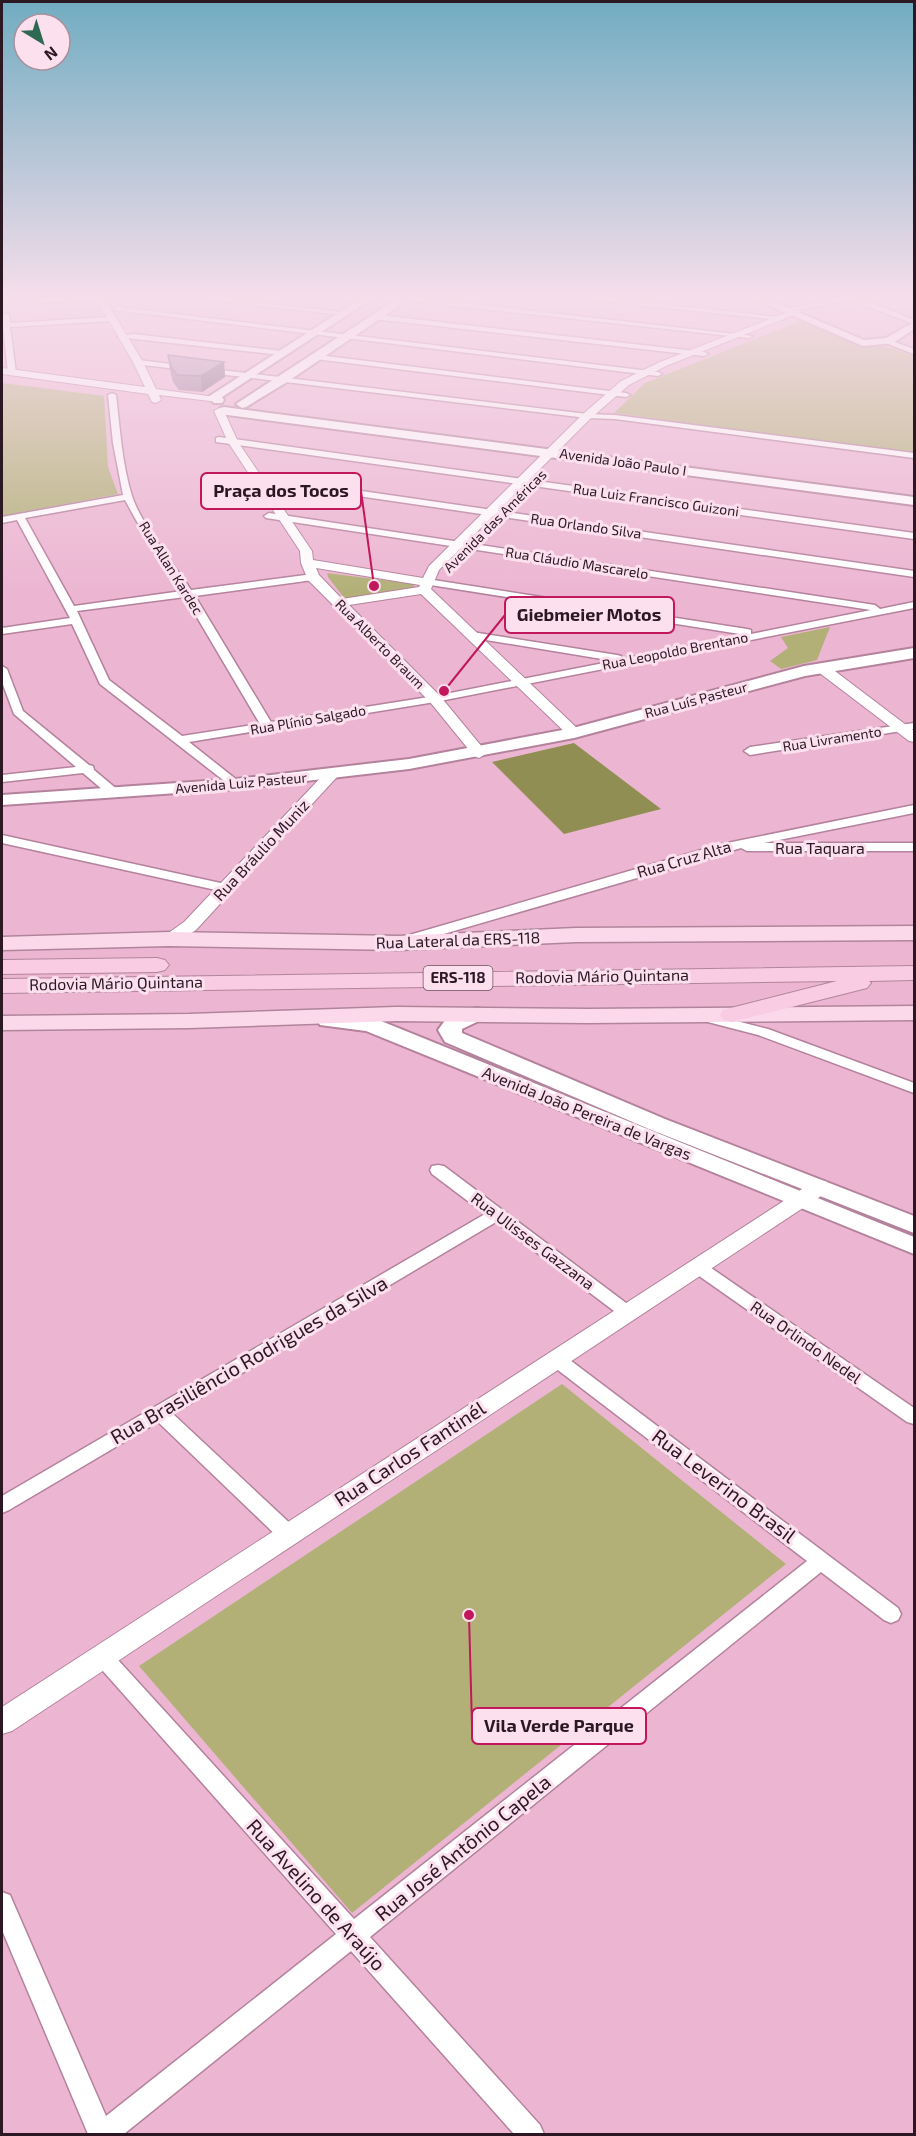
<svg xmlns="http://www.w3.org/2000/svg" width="916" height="2136" viewBox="0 0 916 2136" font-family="'Exo 2',sans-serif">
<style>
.green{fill:#b2b077}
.forest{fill:#908e52}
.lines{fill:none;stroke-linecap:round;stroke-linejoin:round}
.minor-casing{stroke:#b4829c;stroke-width:3}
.tertiary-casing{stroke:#b4829c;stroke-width:2}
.secondary-casing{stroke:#b4829c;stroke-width:4}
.primary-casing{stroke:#b0859b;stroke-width:3}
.trunk-casing{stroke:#b0859b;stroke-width:2}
.minor{fill:#fff;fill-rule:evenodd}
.tertiary{fill:#fff;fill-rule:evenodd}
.secondary{fill:#fff;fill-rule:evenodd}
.primary{fill:#fbd9ea;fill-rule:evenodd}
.trunk{fill:#facce3;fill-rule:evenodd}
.wall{fill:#977696}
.shaded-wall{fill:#7b607a}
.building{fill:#b089af;stroke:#7b607a;stroke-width:1.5}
.labels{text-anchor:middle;stroke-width:6;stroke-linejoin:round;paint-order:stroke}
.far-street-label{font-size:14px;fill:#2b1822;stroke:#fce0ee}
.shield{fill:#fce0ee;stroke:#6a545f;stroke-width:1.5}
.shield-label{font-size:15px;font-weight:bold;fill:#2b1822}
.street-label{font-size:16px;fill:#2b1822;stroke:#fce0ee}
.near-street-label{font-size:20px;fill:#2b1822;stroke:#fce0ee}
.leader{fill:none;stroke:#c2185b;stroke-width:2}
.callout-dot{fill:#c2185b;stroke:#fce0ee;stroke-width:2}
.callout{fill:#fce0ee;stroke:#c2185b;stroke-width:2}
.callout-label{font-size:18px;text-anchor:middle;font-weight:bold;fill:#2b1822}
</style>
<rect width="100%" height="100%" fill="#ecb6d2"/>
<!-- green -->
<path class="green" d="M 800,321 L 855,344 L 893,348 L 914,356 L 914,453 L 614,413 L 645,383 Z
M 2,383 L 104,396 L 108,467 L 118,494 L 2,516 Z
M 327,573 L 414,584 L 414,589 L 345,599 L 328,577 Z
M 830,627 L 817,660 L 781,669 L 770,661 L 788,648 L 781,637 Z
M 562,1384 L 786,1564 L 352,1913 L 139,1666 Z"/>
<!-- forest -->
<path class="forest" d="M 574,743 L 661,809 L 564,834 L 492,762 Z"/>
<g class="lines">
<!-- minor casing -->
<g class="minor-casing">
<path id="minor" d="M 179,295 L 199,295 L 348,313 L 344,315 L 182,297 Z
M 370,295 L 390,295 L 753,336 L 749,338 L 373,297 Z
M 558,295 L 579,295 L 786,318 L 782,320 L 561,297 Z
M 856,295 L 869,295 L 860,298 L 914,320 L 914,324 L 851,300 L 784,312 L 780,310 Z
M 102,297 L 100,300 L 2,305 L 2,301 Z
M 116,307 L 658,372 L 662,374 L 658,376 L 114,310 Z
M 5,313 L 9,315 L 10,323 L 110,317 L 114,319 L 110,321 L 10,327 L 16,373 L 12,375 L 8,373 L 2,315 Z
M 377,315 L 704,352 L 708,354 L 704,356 L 374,319 Z
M 133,334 L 282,351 L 286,353 L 282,355 L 117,337 Z
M 886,339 L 914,349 L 914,354 L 886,343 Z
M 318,355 L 626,393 L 630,395 L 626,397 L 315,359 L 315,355 Z
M 138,360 L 587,414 L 615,415 L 914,453 L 914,458 L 615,419 L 587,418 L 135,364 L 135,360 Z
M 112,393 L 116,395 C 120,428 122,464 132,496 C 141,524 174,565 191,590 L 313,574 L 318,577 L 313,580 L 195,596 L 271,722 L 435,696 L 614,661 L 468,637 L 467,635 L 472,632 L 617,655 L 621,656 L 622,659 L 746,635 L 424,584 L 422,582 L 427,579 L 747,629 L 751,630 L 751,634 L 871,610 L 266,518 L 264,516 L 269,513 L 875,605 L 880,609 L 914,602 L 914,608 L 435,702 L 189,742 L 242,784 L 236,788 L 232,787 L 100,684 L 72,624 L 2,634 L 2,628 L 70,618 L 17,520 L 2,523 L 2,517 L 123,495 L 113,443 L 108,395 ZM 125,500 L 147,540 L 182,591 L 74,606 L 25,518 ZM 185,597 L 260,724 L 182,736 L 109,680 L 77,611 Z
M 219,437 L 914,533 L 914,539 L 216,442 L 216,438 Z
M 258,476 L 914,571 L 914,577 L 255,481 L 254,479 Z
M 2,666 L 7,669 L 23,711 L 89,765 L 93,766 L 94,770 L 118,790 L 118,796 L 110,796 L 83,773 L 2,782 L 2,775 L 76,767 L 14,714 L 2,682 Z
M 914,723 L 914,729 L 750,755 L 744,751 L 750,747 Z
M 914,805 L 914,813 L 764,843 L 914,843 L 914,851 L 747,851 L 741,848 L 409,944 L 399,944 L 397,941 L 399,938 L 722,844 Z
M 2,835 L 225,884 L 232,888 L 225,892 L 2,843 Z
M 709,1014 L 768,1029 L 914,1083 L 914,1093 L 758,1035 L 704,1021 L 702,1018 L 704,1015 Z
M 438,1165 L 444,1166 L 634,1309 L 637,1313 L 634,1317 L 628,1319 L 622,1317 L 496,1222 L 173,1414 L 295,1528 L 298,1534 L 295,1540 L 288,1542 L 281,1540 L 158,1422 L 9,1510 L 2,1513 L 2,1496 L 485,1214 L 432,1174 L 430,1170 L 432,1166 Z
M 698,1261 L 704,1263 L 914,1408 L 914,1424 L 907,1422 L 692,1271 L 689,1267 L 692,1263 Z
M 556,1352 L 562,1354 L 898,1608 L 901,1614 L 898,1620 L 891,1623 L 884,1620 L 821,1572 L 370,1937 L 540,2125 L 544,2134 L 514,2134 L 351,1951 L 124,2134 L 88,2134 L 2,1930 L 2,1892 L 10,1895 L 106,2116 L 336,1934 L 95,1662 L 91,1656 L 95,1650 L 102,1647 L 109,1650 L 354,1919 L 807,1561 L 550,1364 L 547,1359 L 550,1354 Z"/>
</g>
<!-- tertiary casing -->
<g class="tertiary-casing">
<path id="tertiary" d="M 94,295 L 102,295 L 143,362 L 156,389 L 215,397 L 219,398 L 219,402 L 159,395 L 161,400 L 156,403 L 152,402 L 148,394 L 2,374 L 2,368 L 145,387 L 133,362 Z
M 795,309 L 803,311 L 666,366 L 629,385 L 591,418 L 439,570 L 431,589 L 579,730 L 581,733 L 579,736 L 569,736 L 421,594 L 349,605 L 440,696 L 487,753 L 479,758 L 474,756 L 430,702 L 308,580 L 301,563 L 300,551 L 228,442 L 214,411 L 219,408 L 224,411 L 238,442 L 312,551 L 313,560 L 423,578 L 429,566 L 583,414 L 621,381 L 660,362 ZM 316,568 L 420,585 L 419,587 L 342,599 L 319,575 Z
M 822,664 L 827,665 L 914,731 L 914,742 L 909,741 L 817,671 L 815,668 L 817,665 Z
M 331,770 L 336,772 L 339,775 L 336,778 L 196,930 L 175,943 L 163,943 L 160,939 L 184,922 L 326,772 Z
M 820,1180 L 827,1182 L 831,1187 L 827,1192 L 12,1731 L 2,1734 L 2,1707 L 813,1182 Z"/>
</g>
<!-- secondary casing -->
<g class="secondary-casing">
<path id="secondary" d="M 366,295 L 378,295 L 222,397 L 224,400 L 222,403 L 214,403 L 208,397 Z
M 403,295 L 415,295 L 287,382 L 246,407 L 242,408 L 236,404 Z
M 745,295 L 758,295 L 864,340 L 886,338 L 914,322 L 914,329 L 893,343 L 863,346 Z
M 224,407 L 914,497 L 914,505 L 220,414 L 220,408 Z
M 914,648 L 914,658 L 805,676 L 574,738 L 409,769 L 236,789 L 2,805 L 2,795 L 236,779 L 409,759 L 573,728 L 804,666 Z
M 475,1008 L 483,1009 L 486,1014 L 483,1019 L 462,1029 L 462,1033 L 665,1119 L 914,1216 L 914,1233 L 649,1129 L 445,1042 L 438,1030 L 446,1019 Z
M 328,1013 L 352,1014 L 381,1021 L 914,1237 L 914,1254 L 366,1031 L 320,1025 L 317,1020 L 320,1015 Z"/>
</g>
<!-- primary casing -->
<g class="primary-casing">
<path id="primary" d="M 914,926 L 914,940 L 576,942 L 398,950 L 169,946 L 2,950 L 2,937 L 169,932 L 398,936 L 576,928 Z
M 914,1006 L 914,1020 L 588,1023 L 396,1021 L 189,1028 L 2,1030 L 2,1016 L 189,1014 L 396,1007 L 588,1009 Z"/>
</g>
<!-- trunk casing -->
<g class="trunk-casing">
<path id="trunk" d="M 157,958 L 165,960 L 169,965 L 165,970 L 157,972 L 2,974 L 2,960 Z
M 914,966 L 914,980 L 869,981 L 871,983 L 867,988 L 732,1022 L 723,1020 L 720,1015 L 723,1010 L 837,981 L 2,993 L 2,979 Z"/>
</g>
<!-- minor -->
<use href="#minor" class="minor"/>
<!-- tertiary -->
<use href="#tertiary" class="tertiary"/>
<!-- secondary -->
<use href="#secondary" class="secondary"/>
<!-- primary -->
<use href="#primary" class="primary"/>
<!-- trunk -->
<use href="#trunk" class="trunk"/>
</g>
<!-- wall -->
<path class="wall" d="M 168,355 L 224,362 L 225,377 L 202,392 L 179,390 L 173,382 L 170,370 Z"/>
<!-- shaded-wall -->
<path class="shaded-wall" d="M 224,362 L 225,377 L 202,392 L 201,376 Z"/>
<!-- building -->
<path class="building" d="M 168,355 L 224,362 L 201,376 L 177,375 L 171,367 Z"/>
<!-- sky -->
<linearGradient id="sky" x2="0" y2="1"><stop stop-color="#71acc1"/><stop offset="0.5" stop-color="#f6deeb"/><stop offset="1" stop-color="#f6deeb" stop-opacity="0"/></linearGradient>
<rect width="916" height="594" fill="url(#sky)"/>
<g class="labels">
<!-- far-street labels -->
<g class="far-street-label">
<text transform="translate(623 462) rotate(8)" y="5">Avenida João Paulo I</text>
<text transform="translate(656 500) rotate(8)" y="5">Rua Luiz Francisco Guizoni</text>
<text transform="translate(495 521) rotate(-45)" y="5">Avenida das Américas</text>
<text transform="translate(586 526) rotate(8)" y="5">Rua Orlando Silva</text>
<text transform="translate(577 563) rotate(9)" y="5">Rua Cláudio Mascarelo</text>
<text transform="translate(171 568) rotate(58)" y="5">Rua Allan Kardec</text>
<text transform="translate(380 644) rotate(45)" y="5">Rua Alberto Braum</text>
<text transform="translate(675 651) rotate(-11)" y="5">Rua Leopoldo Brentano</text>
<text transform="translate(696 700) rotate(-15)" y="5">Rua Luís Pasteur</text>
<text transform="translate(308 720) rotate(-10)" y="5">Rua Plínio Salgado</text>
<text transform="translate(832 739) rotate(-9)" y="5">Rua Livramento</text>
<text transform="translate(241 783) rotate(-5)" y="5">Avenida Luiz Pasteur</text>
</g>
<!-- shield labels -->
<rect class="shield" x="423.5" y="966" width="69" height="24" rx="4.5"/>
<g class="shield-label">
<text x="458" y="983">ERS-118</text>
</g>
<!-- street labels -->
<g class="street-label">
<text x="820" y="854">Rua Taquara</text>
<text transform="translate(261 850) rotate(-47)" y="6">Rua Bráulio Muniz</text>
<text transform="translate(684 859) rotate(-16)" y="6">Rua Cruz Alta</text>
<text transform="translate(458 940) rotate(-2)" y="6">Rua Lateral da ERS-118</text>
<text transform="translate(602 976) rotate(-1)" y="6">Rodovia Mário Quintana</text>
<text transform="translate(116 983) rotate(-1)" y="6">Rodovia Mário Quintana</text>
<text transform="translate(587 1113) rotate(22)" y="6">Avenida João Pereira de Vargas</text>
<text transform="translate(533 1241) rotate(37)" y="6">Rua Ulisses Gazzana</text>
<text transform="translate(806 1342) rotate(35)" y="6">Rua Orlindo Nedel</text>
</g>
<!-- near-street labels -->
<g class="near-street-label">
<text transform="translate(249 1360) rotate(-30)" y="7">Rua Brasiliêncio Rodrigues da Silva</text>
<text transform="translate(410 1454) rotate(-33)" y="7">Rua Carlos Fantinél</text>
<text transform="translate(724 1486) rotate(37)" y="7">Rua Leverino Brasil</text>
<text transform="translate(463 1848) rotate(-39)" y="7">Rua José Antônio Capela</text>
<text transform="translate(316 1895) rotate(48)" y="7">Rua Avelino de Araújo</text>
</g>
</g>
<!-- callouts -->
<path class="leader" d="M374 586L361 491M444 691L505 615M469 1615L472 1726"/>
<g class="callout-dot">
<circle cx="374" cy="586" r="6"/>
<circle cx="444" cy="691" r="6"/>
<circle cx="469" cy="1615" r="6"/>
</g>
<g class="callout">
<rect x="201" y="473" width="160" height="36" rx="6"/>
<rect x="505" y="597" width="169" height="36" rx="6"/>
<rect x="472" y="1708" width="174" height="36" rx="6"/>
</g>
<g class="callout-label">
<text x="281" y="497">Praça dos Tocos</text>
<text x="589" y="621">Giebmeier Motos</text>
<text x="559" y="1732">Vila Verde Parque</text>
</g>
<!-- border -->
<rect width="916" height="2136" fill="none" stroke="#2b1822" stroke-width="6"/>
<!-- north arrow -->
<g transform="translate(42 42) rotate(142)"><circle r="28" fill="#fce0ee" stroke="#a8909c" stroke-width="1.5"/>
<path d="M0-4.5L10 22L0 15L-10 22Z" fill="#2e6953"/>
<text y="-9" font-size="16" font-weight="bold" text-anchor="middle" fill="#2b1822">N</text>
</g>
</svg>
